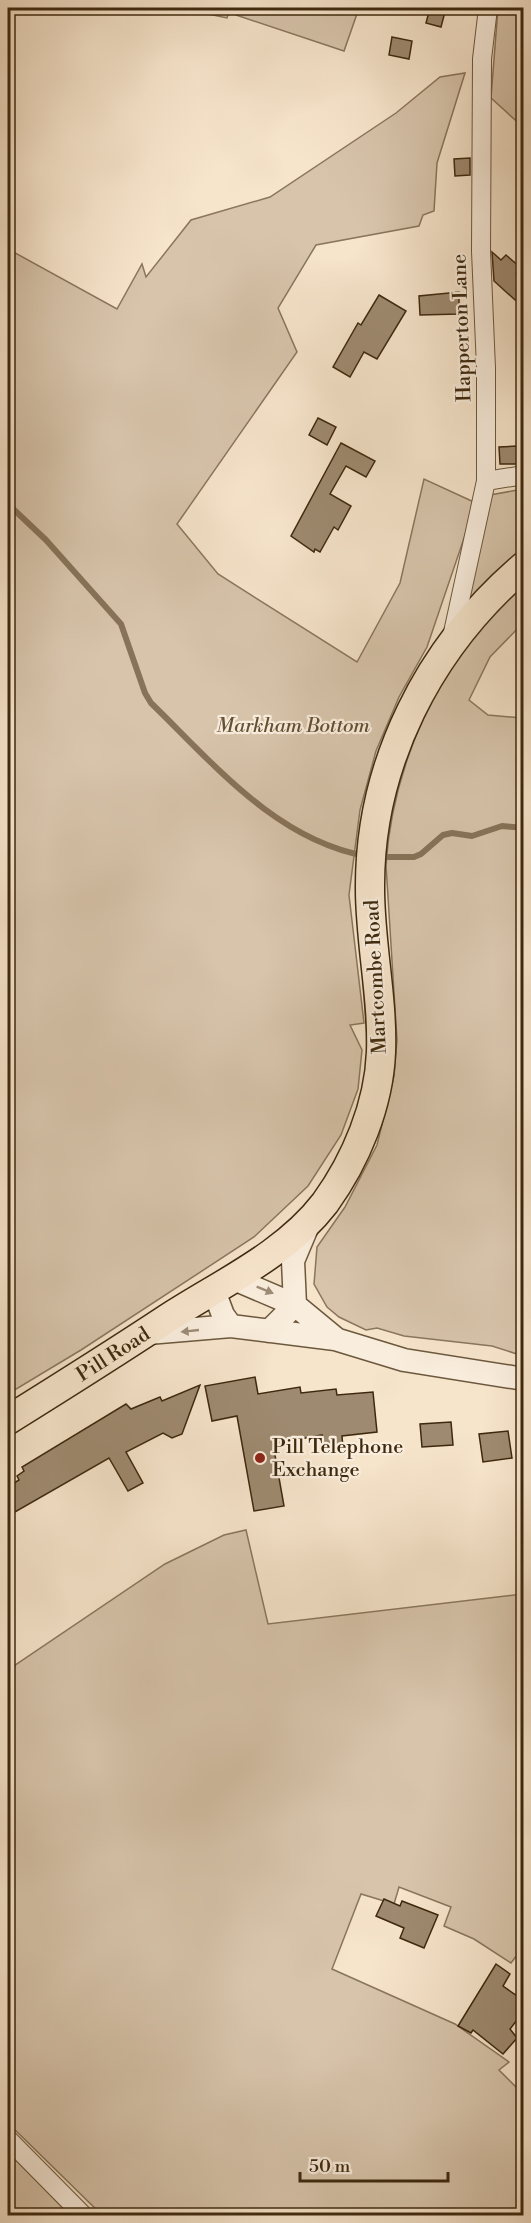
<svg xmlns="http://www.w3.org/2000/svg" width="531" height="2223" viewBox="0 0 531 2223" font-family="'Libre Bodoni',serif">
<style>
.green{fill:#d7c4ab;stroke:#8a765c;stroke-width:1.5}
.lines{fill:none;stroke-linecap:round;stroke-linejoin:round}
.stream{stroke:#877359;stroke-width:6}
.building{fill:#9e8a70;stroke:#3e290e;stroke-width:1.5}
.minor-casing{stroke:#6c583d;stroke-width:20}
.tertiary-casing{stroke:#6c583d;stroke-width:25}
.primary-casing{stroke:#3e290e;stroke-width:31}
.minor{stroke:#f9eddd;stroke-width:18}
.tertiary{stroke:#f9eddd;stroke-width:22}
.primary{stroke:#f6e4cb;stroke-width:28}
.oneway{fill:#9c8b76}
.poi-dot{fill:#8f2418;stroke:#f9eddd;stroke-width:2}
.labels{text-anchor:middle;stroke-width:4.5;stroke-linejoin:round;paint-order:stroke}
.street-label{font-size:20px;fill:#3e290e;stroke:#f9eddd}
.park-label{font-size:20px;font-style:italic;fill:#645035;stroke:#f9eddd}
.poi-label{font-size:20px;fill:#3e290e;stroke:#f9eddd;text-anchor:start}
</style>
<rect width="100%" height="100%" fill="#f6e4cb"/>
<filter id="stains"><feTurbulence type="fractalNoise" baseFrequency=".00333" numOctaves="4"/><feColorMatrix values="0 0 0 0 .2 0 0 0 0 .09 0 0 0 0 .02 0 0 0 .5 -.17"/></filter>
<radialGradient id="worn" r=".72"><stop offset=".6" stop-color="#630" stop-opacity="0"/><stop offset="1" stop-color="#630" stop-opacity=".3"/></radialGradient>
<!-- green -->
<path class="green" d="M 179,8 L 230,8 L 227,18 Z
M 238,8 L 359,8 L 344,51 L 236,15 Z
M 498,8 L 523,8 L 523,127 L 491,98 Z
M 465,73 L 437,163 L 434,211 L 423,215 L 419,226 L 316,245 L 278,308 L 297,352 L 177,524 L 218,574 L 357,662 L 400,583 L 424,479 L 476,503 L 427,647 L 399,697 L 376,751 L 360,810 L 349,895 L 364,1023 L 350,1025 L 362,1050 L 358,1089 L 341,1135 L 308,1186 L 254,1237 L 81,1350 L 8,1394 L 8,249 L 117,309 L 142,264 L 146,277 L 191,220 L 270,197 L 396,113 L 440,77 Z
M 523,489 L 523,550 L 463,613 L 490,495 Z
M 523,574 L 523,623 L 490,657 L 469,700 L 488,715 L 523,718 L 523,1356 L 492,1346 L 404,1336 L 377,1328 L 366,1330 L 339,1317 L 327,1307 L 314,1284 L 317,1247 L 345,1207 L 377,1145 L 394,1076 L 397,1040 L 386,865 C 391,785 423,702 470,637 C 486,615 506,595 523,574 Z
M 246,1530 L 268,1624 L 523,1594 L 523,1947 L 511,1963 L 474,1939 L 444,1926 L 451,1907 L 399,1887 L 394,1904 L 361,1894 L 332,1969 L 455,2024 L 509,2062 L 499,2070 L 518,2089 L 523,2085 L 523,2215 L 102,2215 L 8,2123 L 8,1670 L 165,1564 L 224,1535 Z
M 8,2152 L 70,2215 L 8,2215 Z"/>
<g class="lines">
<!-- stream -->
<path class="stream" d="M 8,504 L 46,540 L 121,624 L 145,693 L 151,703 C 213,763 276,840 366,856
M 379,857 L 414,857 L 421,854 L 443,835 L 452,833 L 472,836 L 502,826 L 524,828"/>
</g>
<!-- building -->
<path class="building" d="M 430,8 L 446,8 L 441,27 L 426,23 Z
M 392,37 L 412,41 L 409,59 L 389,55 Z
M 470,158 L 470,175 L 455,176 L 454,159 Z
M 492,252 L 501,260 L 506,255 L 521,268 L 516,274 L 524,280 L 524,308 L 494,281 Z
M 459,292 L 459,314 L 420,315 L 419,296 Z
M 379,295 L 406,311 L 377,359 L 364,352 L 350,377 L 333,367 L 358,323 L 361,325 Z
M 318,418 L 336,427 L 327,445 L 309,435 Z
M 341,443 L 375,461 L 366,477 L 346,466 L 330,494 L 351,506 L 338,530 L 334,527 L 320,552 L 315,549 L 314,552 L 291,536 Z
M 517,446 L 518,464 L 500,464 L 499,447 Z
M 255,1377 L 258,1394 L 300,1387 L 301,1393 L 336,1389 L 337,1395 L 373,1392 L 377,1432 L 342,1436 L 343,1448 L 324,1450 L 322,1435 L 273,1444 L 284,1506 L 254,1511 L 237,1416 L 212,1421 L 205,1386 Z
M 200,1385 L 182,1434 L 172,1438 L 163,1433 L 126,1452 L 143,1483 L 128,1491 L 109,1458 L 8,1516 L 8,1487 L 19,1480 L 17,1476 L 24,1471 L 22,1467 L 126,1404 L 131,1409 L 160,1397 L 162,1401 Z
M 451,1422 L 453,1445 L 422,1447 L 420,1424 Z
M 508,1431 L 512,1458 L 483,1462 L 479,1434 Z
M 384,1899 L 400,1906 L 402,1901 L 438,1915 L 424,1948 L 400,1938 L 404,1928 L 376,1916 Z
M 496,1964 L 510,1974 L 503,1986 L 524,2001 L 524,2011 L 510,2029 L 517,2038 L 503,2054 L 473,2030 L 471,2033 L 458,2026 Z"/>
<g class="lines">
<!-- minor casing -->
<g class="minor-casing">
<path id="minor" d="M 486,481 L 524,475
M 452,637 L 486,481 L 486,368 L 481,251 L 482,59 L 488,8
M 8,2139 L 84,2216"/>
</g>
<!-- tertiary casing -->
<g class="tertiary-casing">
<path id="tertiary" d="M 234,1279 L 295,1305 L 335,1338
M 214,1291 L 223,1315 L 231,1326
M 269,1331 L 295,1305 L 293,1261 L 309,1223
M 148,1333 L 231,1326 L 335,1339 L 404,1360 L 524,1379"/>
</g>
<!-- primary casing -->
<g class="primary-casing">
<g id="primary">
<path id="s1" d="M 8,1420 C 61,1387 115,1353 168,1318 C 222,1283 285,1255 325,1203 C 356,1160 379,1105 381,1052 C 383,998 370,943 370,889 C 369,764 429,647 524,566"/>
</g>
</g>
<!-- minor -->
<use href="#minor" class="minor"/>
<!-- tertiary -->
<use href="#tertiary" class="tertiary"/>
<!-- primary -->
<use href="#primary" class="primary"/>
</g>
<!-- one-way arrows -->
<defs><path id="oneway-solid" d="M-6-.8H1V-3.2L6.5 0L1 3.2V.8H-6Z" transform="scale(1.5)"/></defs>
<g class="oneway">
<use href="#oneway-solid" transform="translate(265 1290) rotate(22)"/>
<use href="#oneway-solid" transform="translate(190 1331) rotate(174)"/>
</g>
<!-- markers -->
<circle class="poi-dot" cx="260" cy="1458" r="6"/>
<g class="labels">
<!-- street labels -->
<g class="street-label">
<text transform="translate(461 328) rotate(-92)" y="7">Happerton Lane</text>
<text transform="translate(375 977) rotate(-93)" y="7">Martcombe Road</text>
<text dy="7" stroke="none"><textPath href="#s1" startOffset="124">Pill Road</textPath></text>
</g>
<!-- park labels -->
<g class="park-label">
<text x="293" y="732">Markham Bottom</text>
</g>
<!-- poi labels -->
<g class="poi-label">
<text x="272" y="1453">Pill Telephone<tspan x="272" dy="23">Exchange</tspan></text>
</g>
</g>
<!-- margin -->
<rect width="531" height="2223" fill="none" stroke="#f6e4cb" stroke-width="30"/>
<rect x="9" y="9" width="513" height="2205" fill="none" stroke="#3e290e" stroke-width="3"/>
<rect x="15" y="15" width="501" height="2193" fill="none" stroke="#3e290e" stroke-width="1.5"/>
<!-- scale -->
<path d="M300 2172v9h148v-9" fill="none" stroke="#3e290e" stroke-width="3"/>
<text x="309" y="2172" font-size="18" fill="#3e290e" stroke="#f9eddd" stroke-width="4.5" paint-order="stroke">50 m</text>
<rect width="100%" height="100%" filter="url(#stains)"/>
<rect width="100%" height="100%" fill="url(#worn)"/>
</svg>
